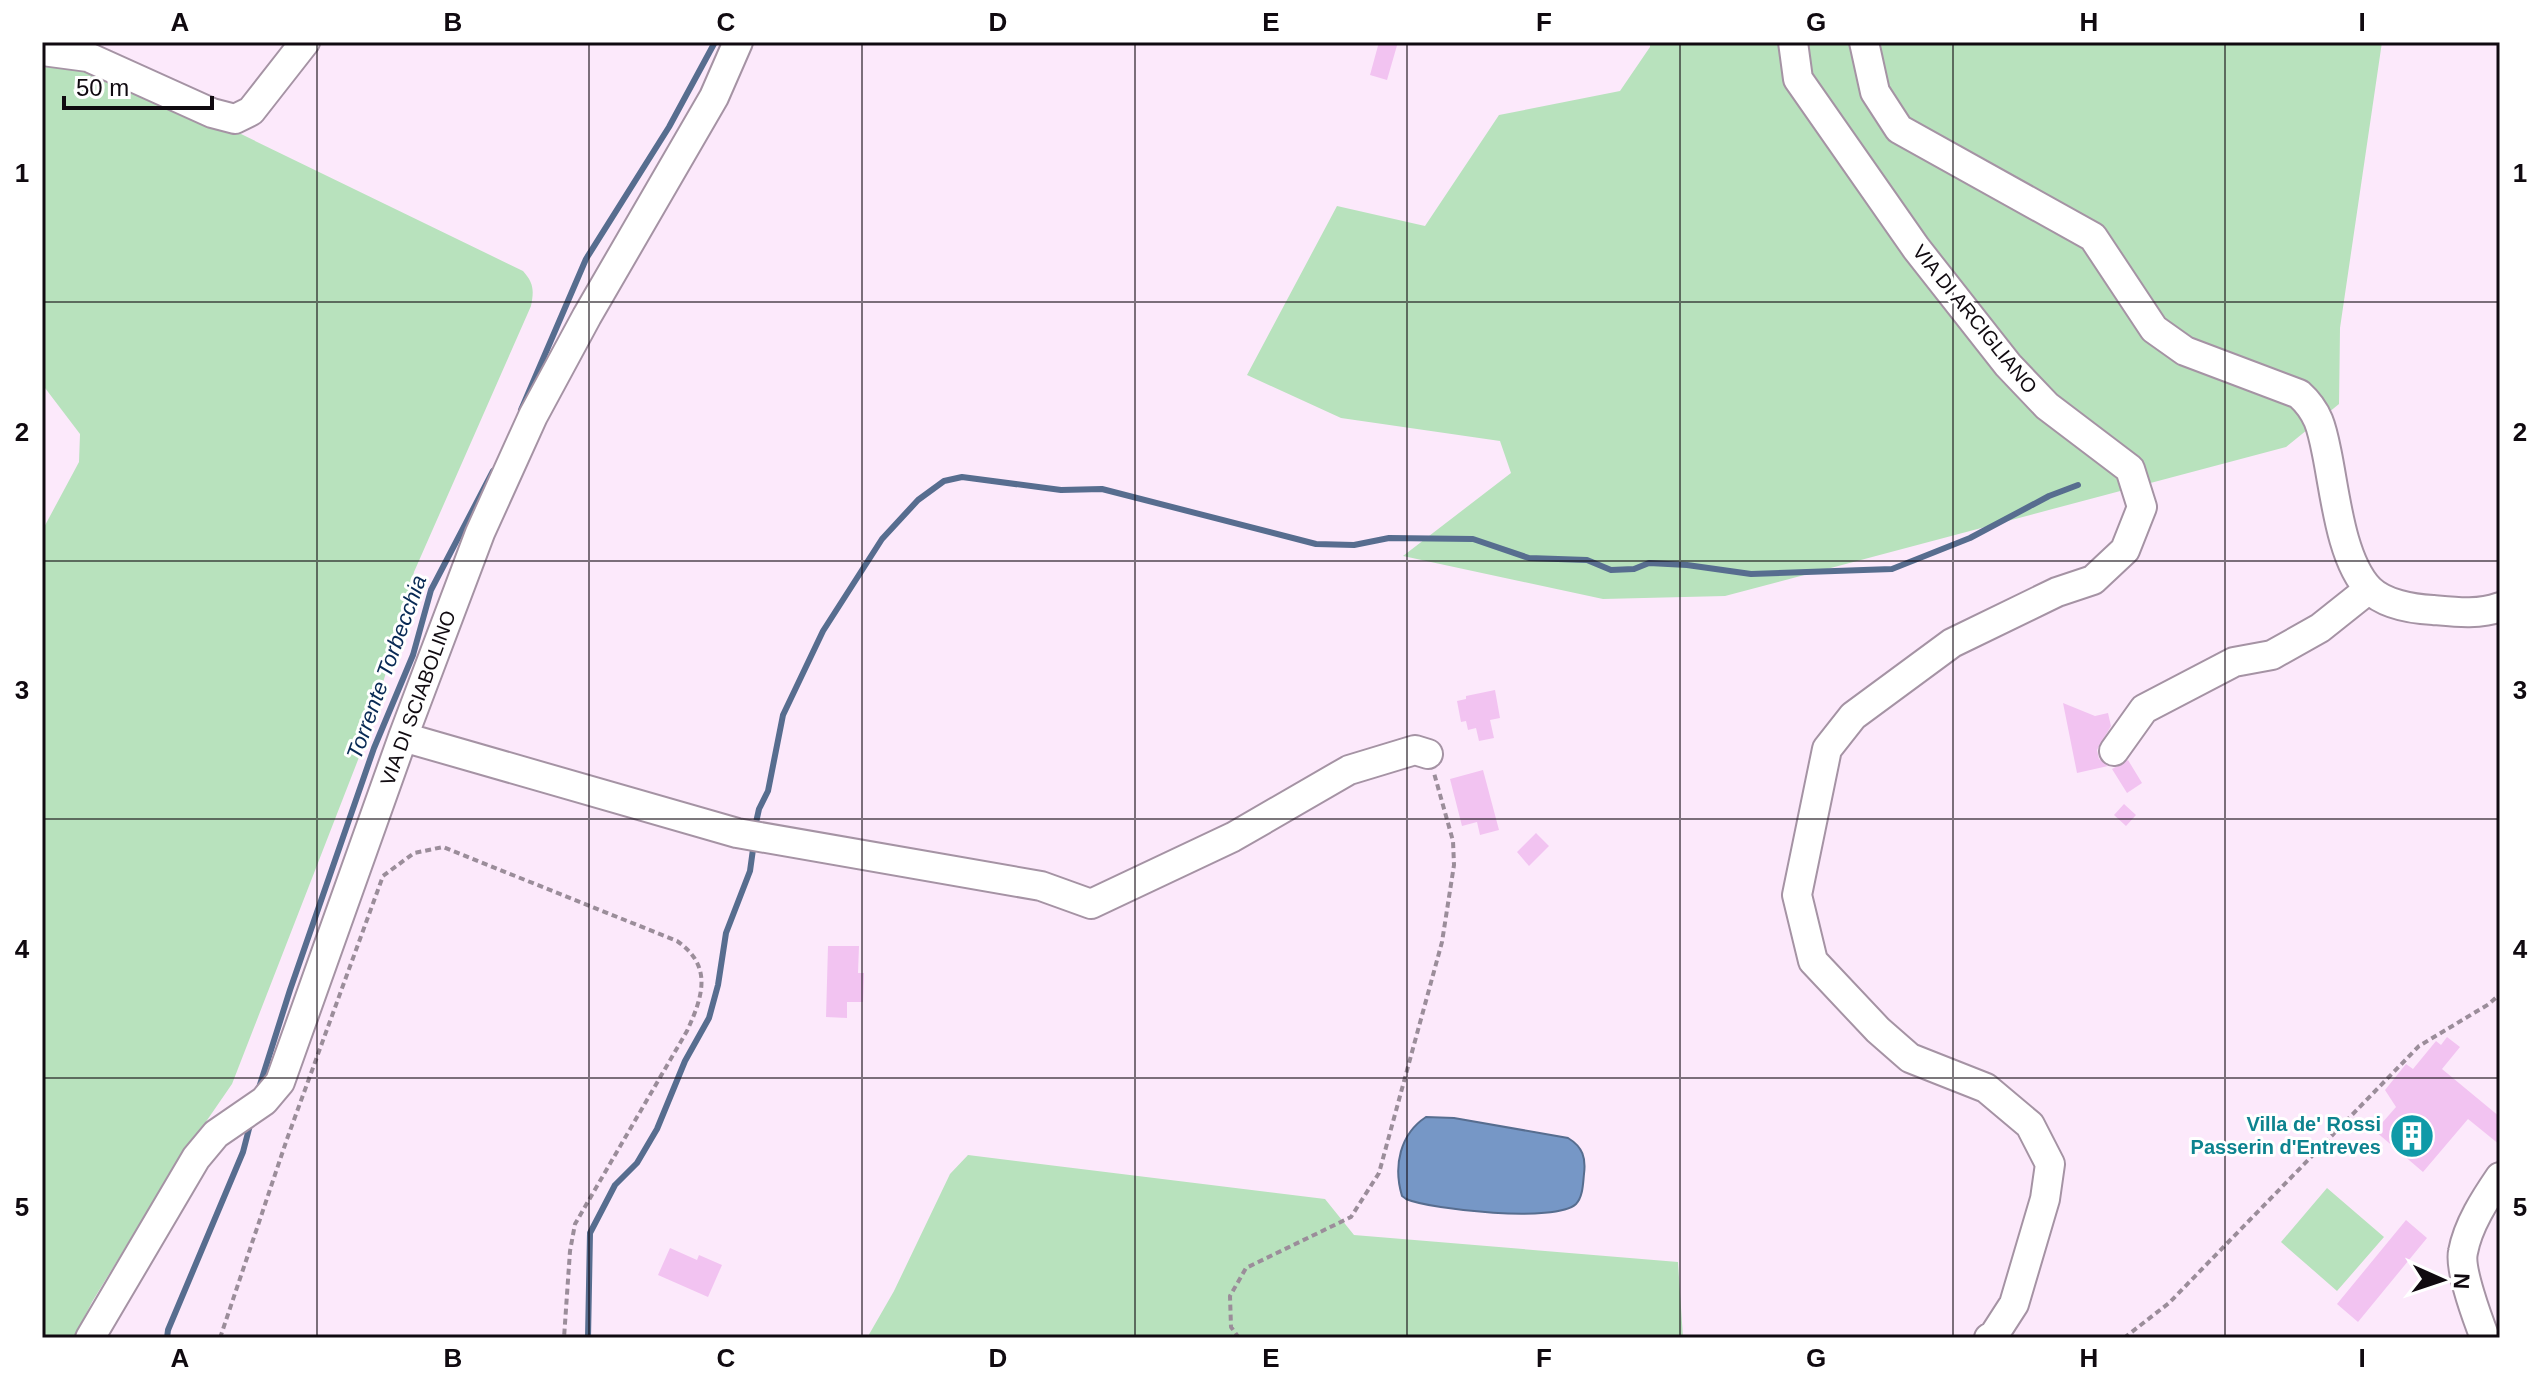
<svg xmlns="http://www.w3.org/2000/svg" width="2542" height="1380" viewBox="0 0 2542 1380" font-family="Arial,sans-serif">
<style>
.green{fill:#b8e2bd}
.water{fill:#7697c6;stroke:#576d8f;stroke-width:2}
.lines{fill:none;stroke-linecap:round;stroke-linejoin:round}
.stream{stroke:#576d8f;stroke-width:6}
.building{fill:#f2c3f1}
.minor-casing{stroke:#a593a4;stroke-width:32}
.path{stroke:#9b8d9a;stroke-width:4;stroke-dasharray:6 4;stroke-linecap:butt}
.minor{stroke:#fff;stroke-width:28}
.grid{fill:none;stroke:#100a10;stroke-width:2;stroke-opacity:0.55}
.labels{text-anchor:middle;stroke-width:6;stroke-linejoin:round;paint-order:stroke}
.street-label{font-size:20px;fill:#100a10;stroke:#fff}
.culture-label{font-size:20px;font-weight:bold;fill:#0d838f;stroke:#fff;text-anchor:end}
.water-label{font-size:22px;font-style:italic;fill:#082954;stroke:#fff}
.neatline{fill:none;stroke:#100a10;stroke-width:3}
.grid-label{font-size:26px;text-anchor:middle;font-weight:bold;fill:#100a10}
</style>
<rect width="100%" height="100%" fill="#fce9fb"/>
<!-- green -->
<path class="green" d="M 1650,42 L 2382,42 L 2340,328 L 2339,404 L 2286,447 L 1725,596 L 1603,599 L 1403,556 L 1511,473 L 1500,441 L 1341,418 L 1247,375 L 1337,206 L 1425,226 L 1499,115 L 1620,91 L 1650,47 Z
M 54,61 L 107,69 L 523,271 C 534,283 534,291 531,306 L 414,572 L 397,637 L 363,747 L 232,1084 L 172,1171 L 92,1302 L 74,1338 L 42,1338 L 42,531 L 79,462 L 80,434 L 42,384 L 42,70 Z
M 968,1155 L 1325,1199 L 1354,1235 L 1678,1262 L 1683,1338 L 867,1338 L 894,1291 L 950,1174 Z
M 2327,1188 L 2384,1237 L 2337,1291 L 2281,1242 Z"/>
<!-- water -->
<path class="water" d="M 1426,1117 L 1454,1118 L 1568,1138 C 1583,1147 1586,1158 1584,1174 C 1583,1183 1583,1197 1576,1204 C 1556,1223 1432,1210 1406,1199 L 1402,1196 C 1393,1166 1400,1134 1426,1117 Z"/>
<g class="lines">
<!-- stream -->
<path class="stream" d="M 521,410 L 586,259 L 669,127 L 715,42
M 755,827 L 759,809 L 768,791 L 783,715 L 823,631 L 882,539 L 918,500 L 944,481 L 962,477 L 1061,490 L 1102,489 L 1316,544 L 1354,545 L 1389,538 L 1473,539 L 1529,558 L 1587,560 L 1611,570 L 1634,569 L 1649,563 L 1687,565 L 1751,574 L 1892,569 L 1970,538 L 2049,496 L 2078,485
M 258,1091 L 290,990 L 374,748 L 413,655 L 431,590 L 493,471
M 167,1338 L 168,1330 L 243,1152 L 251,1121
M 588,1338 L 590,1233 L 615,1185 L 637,1163 L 657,1129 L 685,1061 L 709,1018 L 718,985 L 726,933 L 750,871 L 754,842"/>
</g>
<!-- building -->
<path class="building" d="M 1379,42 L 1398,42 L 1387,80 L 1370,75 Z
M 1495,690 L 1500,718 L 1490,720 L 1494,738 L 1479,741 L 1476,728 L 1468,730 L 1466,721 L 1461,722 L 1457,701 L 1466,699 L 1466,696 Z
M 2063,703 L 2095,716 L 2108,713 L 2111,726 L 2097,750 L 2099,759 L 2108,766 L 2077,773 Z
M 2128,760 L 2142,783 L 2127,793 L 2112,769 Z
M 1483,770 L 1499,830 L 1480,835 L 1477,822 L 1462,826 L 1450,779 Z
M 2124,804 L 2136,815 L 2126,826 L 2114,815 Z
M 1536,833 L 1549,846 L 1529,866 L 1517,852 Z
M 828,946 L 859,946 L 858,973 L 864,973 L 863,1002 L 847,1002 L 847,1018 L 826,1017 Z
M 2447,1037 L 2460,1047 L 2442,1069 L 2500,1117 L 2500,1145 L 2468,1119 L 2423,1172 L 2375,1131 L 2396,1107 L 2385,1090 L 2406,1064 L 2413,1069 L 2436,1041 L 2441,1045 Z
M 2406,1220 L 2427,1238 L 2358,1322 L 2337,1304 Z
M 670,1248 L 697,1260 L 699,1255 L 722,1265 L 708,1297 L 658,1275 Z"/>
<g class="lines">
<!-- minor casing -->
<g class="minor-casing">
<path id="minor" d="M 1793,42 L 1798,79 L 1916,248 L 2008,365 L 2047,406 L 2130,469 L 2142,507 L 2125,550 L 2093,580 L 2057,592 L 1952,643 L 1853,716 L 1827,749 L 1797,895 L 1813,961 L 1878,1030 L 1910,1058 L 1986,1088 L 2030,1125 L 2050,1164 L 2045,1199 L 2014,1304 L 1994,1335 L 1989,1338
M 1864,42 L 1875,92 L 1899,129 L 2093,237 L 2154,329 L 2185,351 L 2299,394 C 2319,412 2322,429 2327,454 C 2335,493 2341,560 2369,589 C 2384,604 2412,609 2433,610 C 2455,612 2479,615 2500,607
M 43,51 L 88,57 L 212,113 L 235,119 L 251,111 L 305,42
M 403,737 L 737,833 L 1041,886 L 1091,904 L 1233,837 L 1349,770 L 1415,750 L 1428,754
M 2114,751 L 2144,709 L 2234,662 L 2272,655 L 2320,628 L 2369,589
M 90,1338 L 196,1158 L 216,1134 L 264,1101 L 280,1082 L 403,737 L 480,533 L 533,416 L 587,316 L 714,97 L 738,42
M 2485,1338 C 2478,1320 2459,1269 2463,1252 C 2468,1225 2485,1199 2500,1177"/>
</g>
<!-- path -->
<path class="path" d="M 220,1338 L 287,1139 L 383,876 L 414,853 L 443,847 L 677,941 C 713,966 703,996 687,1031 L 575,1224 L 570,1251 L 564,1338
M 1239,1338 L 1231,1327 L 1230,1296 L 1246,1268 L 1351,1217 L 1379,1173 L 1442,942 L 1454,865 L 1453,841 L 1434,773
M 2124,1338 L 2169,1303 L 2419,1046 L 2489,1004 L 2500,994"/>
<!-- minor -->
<use href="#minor" class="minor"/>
</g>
<!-- grid -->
<path class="grid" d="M 317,42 L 317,1338M 589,42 L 589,1338M 862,42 L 862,1338M 1135,42 L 1135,1338M 1407,42 L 1407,1338M 1680,42 L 1680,1338M 1953,42 L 1953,1338M 2225,42 L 2225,1338M 42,302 L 2500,302M 42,561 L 2500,561M 42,819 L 2500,819M 42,1078 L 2500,1078"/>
<!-- icons -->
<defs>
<g id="building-disc" transform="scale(2.3)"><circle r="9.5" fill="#0f9aa8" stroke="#fff"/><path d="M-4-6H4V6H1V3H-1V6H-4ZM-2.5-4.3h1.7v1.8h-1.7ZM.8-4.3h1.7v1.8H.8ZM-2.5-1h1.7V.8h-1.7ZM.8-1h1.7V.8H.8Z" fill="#fff"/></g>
</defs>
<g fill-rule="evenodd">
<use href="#building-disc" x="2412" y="1136"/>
</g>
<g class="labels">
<!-- street labels -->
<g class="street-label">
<text transform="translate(1975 319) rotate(51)" y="7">VIA DI ARCIGLIANO</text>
<text transform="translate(418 698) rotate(-70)" y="7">VIA DI SCIABOLINO</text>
</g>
<!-- culture labels -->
<g class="culture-label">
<text x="2381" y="1131">Villa de' Rossi<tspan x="2381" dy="23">Passerin d'Entreves</tspan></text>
</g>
<!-- water labels -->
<g class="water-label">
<text transform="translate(386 667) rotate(-70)" y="8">Torrente Torbecchia</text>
</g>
</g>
<!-- border -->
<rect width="2542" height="1380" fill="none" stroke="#ffffff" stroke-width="88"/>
<!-- north arrow -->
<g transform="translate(2442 1280) rotate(93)" stroke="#ffffff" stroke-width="6" paint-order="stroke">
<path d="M0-6L14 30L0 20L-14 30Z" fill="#100a10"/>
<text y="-12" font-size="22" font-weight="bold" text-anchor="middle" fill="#100a10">N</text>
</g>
<!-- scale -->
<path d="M64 96v12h148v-12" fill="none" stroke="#100a10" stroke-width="4"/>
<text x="76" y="96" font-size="24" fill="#100a10" stroke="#ffffff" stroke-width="6" paint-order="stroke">50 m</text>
<rect x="44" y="44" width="2454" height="1292" class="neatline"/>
<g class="grid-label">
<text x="180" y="31">A</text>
<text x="453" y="31">B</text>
<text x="726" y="31">C</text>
<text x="998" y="31">D</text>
<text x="1271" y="31">E</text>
<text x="1544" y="31">F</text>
<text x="1816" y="31">G</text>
<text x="2089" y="31">H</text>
<text x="2362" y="31">I</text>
<text x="22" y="182">1</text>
<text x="2520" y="182">1</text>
<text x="22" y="441">2</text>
<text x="2520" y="441">2</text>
<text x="22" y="699">3</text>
<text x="2520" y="699">3</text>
<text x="22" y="958">4</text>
<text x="2520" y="958">4</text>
<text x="22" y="1216">5</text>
<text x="2520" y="1216">5</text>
<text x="180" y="1367">A</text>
<text x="453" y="1367">B</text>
<text x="726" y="1367">C</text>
<text x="998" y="1367">D</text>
<text x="1271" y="1367">E</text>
<text x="1544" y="1367">F</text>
<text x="1816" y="1367">G</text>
<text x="2089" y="1367">H</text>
<text x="2362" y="1367">I</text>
</g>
</svg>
